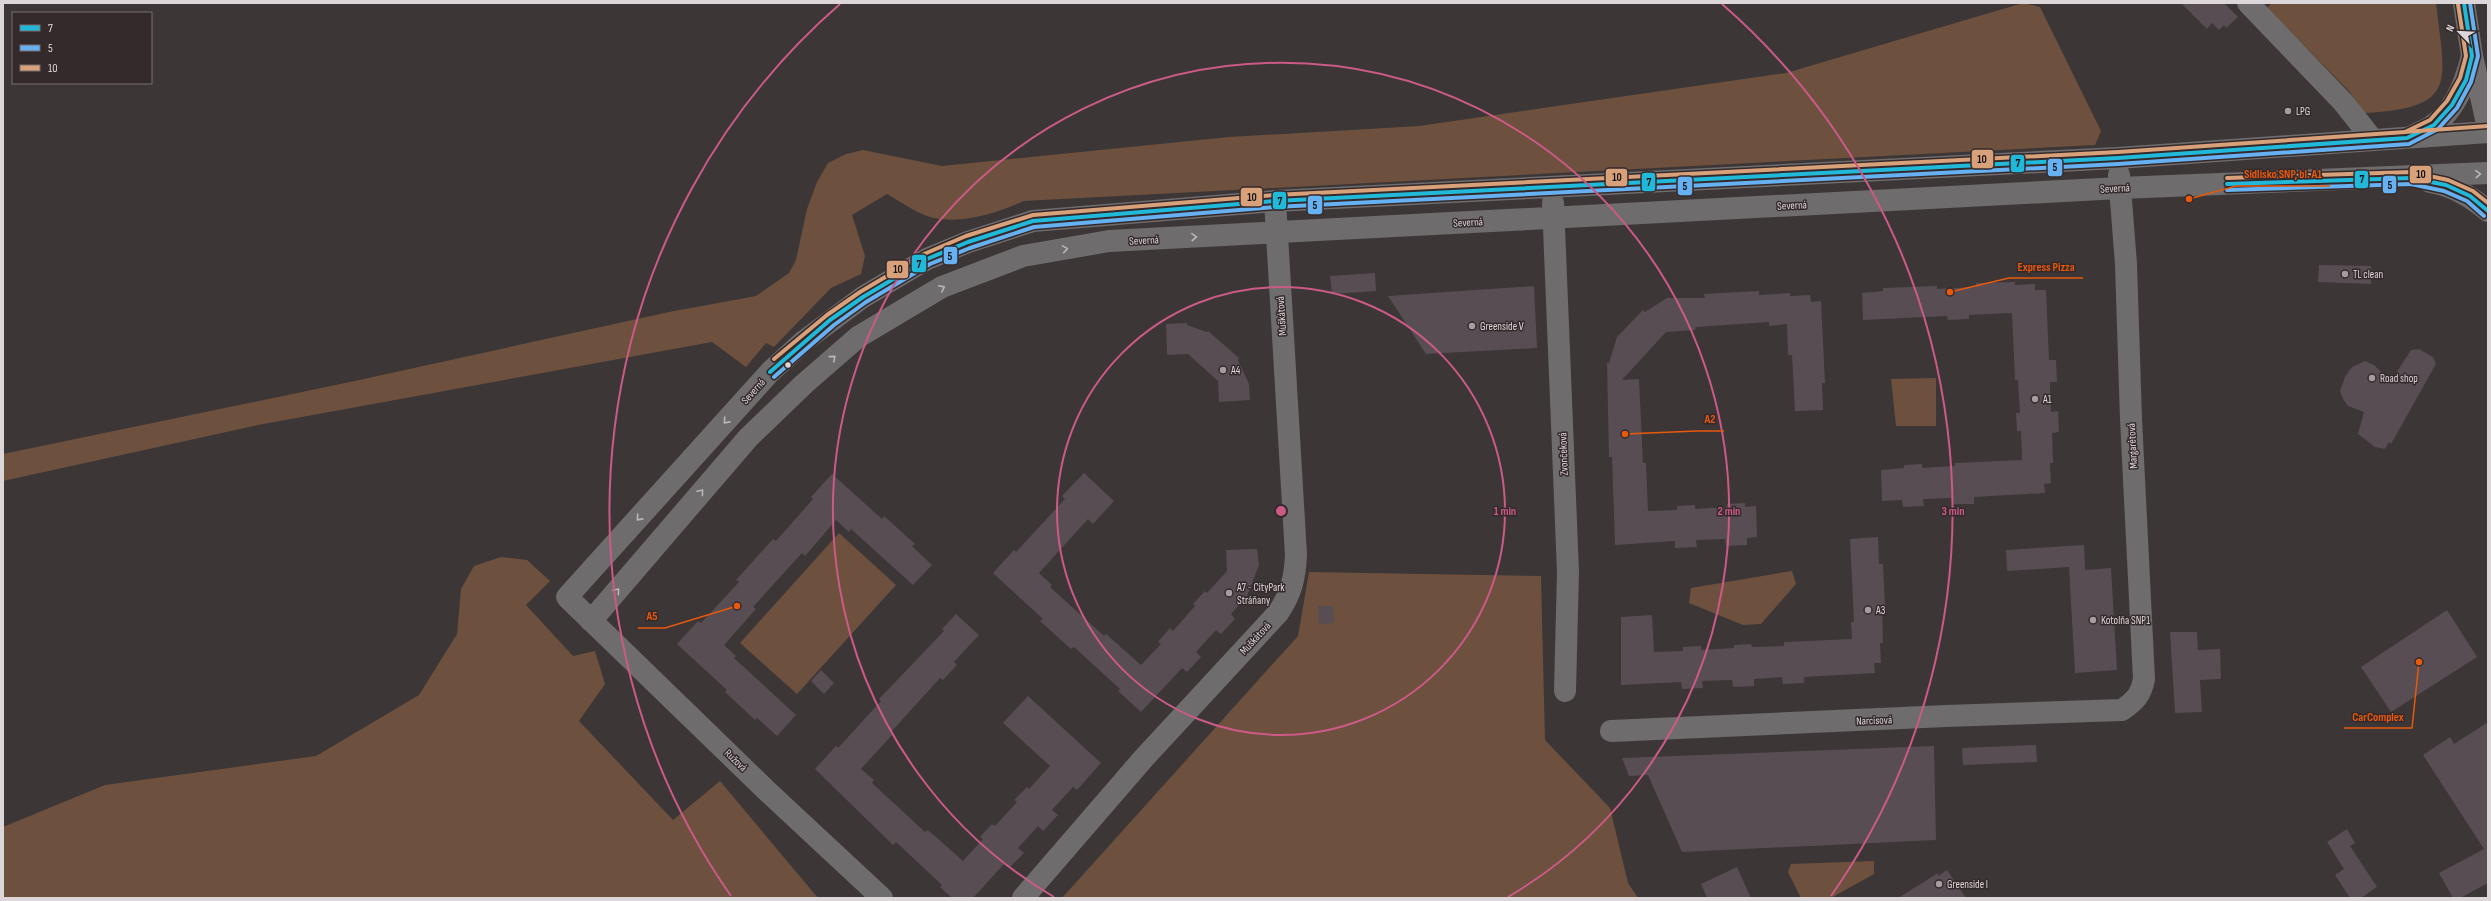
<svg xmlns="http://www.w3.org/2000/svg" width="2491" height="901" viewBox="0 0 2491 901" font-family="'Sofia Sans Condensed',sans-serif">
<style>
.green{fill:#6d503d}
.building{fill:#574d53}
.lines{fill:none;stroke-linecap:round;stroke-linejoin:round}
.street{stroke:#6f6c6d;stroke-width:22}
.secondary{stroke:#726e6e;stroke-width:22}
.bus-1-casing{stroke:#342a2c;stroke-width:7}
.bus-2-casing{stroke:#342a2c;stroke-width:7}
.bus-3-casing{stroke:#342a2c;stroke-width:7}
.bus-1{stroke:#20b9da;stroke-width:4}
.bus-2{stroke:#66b1f2;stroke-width:4}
.bus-3{stroke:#d9a179;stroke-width:4}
.oneway{stroke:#bcb6b8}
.ring{fill:none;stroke:#cb5a87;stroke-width:2}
.poi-dot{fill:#a59ea0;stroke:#342a2c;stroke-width:1.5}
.bus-dot{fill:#ddd6d8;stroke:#342a2c;stroke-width:1.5}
.labels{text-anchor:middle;stroke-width:3;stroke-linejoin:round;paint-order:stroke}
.poi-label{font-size:11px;fill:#ddd6d8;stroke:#342a2c;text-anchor:start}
.street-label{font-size:11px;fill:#ddd6d8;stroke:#342a2c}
.centre{fill:#cb5a87;stroke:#342a2c;stroke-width:2}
.ring-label{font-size:12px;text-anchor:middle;font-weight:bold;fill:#cb5a87;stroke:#342a2c;stroke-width:3;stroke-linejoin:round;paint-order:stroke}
.leader{fill:none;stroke:#e8590c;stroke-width:1.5}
.callout-dot{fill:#e8590c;stroke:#342a2c;stroke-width:1.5}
.callout-label{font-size:12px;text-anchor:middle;font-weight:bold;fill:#e8590c;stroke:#342a2c;stroke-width:3;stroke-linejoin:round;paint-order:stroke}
.line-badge{stroke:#342a2c;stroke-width:1.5}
.pale-badge-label{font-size:11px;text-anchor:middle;font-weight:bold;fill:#111}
</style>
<rect width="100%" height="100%" fill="#3c3637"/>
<!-- green -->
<path class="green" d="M 2023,3 L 2040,7 L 2101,131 L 2095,145 L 1024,201 C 996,213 965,224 934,218 C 917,214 901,202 887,194 L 852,215 L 865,256 L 861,274 L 831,288 L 774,347 L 766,343 L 746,367 L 712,342 L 258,425 L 3,481 L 3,454 L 350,382 L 669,312 L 756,296 L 789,273 L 796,260 L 807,209 L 817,182 L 828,163 L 846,154 L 863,150 L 942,166 L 1229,137 L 1419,126 L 1786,73 Z
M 2272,3 L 2436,3 C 2445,82 2459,108 2365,113 L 2349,91 L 2267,8 Z
M 1936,378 L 1936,426 L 1896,426 L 1891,379 Z
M 839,533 L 896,585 L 797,694 L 740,643 Z
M 501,557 L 527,560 L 550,581 L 526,605 L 573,656 L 595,651 L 605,684 L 579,721 L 673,820 L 720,781 L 818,898 L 3,898 L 3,827 L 105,785 L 316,756 L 419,695 L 457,634 L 461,589 L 474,566 Z
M 1792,571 L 1796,584 L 1761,624 L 1743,625 L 1689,603 L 1691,588 Z
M 1309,572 L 1541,576 L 1545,740 L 1610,808 L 1628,883 L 1638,898 L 1062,898 L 1298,636 Z
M 1874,861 L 1874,874 L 1831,898 L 1801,898 L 1788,872 L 1791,864 Z"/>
<!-- building -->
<path class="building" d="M 2181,3 L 2224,3 L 2238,17 L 2226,28 L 2224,25 L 2219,30 L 2212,23 L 2207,29 Z
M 2319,265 L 2371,266 L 2371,284 L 2318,282 Z
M 1375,273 L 1376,291 L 1332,294 L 1330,276 Z
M 2015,282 L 2015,285 L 2035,284 L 2035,290 L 2046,290 L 2049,360 L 2056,360 L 2057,382 L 2050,382 L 2051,412 L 2058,411 L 2059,432 L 2052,433 L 2053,463 L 2050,463 L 2051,483 L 2044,484 L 2045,493 L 1974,497 L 1974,504 L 1952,504 L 1952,498 L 1923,499 L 1924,506 L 1903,507 L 1902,500 L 1882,501 L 1881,470 L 1904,468 L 1904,465 L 1922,464 L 1922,468 L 1955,466 L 1955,463 L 2022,460 L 2021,431 L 2017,431 L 2016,413 L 2020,413 L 2018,380 L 2015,380 L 2012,313 L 1969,315 L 1969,319 L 1948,320 L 1947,316 L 1863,320 L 1862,293 L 1883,291 L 1883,288 L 1937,286 L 1937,289 L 1976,287 L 1976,283 Z
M 1534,286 L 1537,348 L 1426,354 L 1388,296 Z
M 1759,291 L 1759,295 L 1790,293 L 1790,296 L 1810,295 L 1811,302 L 1821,301 L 1825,383 L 1822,383 L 1823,410 L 1795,411 L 1792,355 L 1788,355 L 1787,324 L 1769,326 L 1769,322 L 1696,327 L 1695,330 L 1666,332 L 1622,380 L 1639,379 L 1643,463 L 1646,463 L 1648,511 L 1677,510 L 1677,506 L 1695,505 L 1695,509 L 1727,507 L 1727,504 L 1745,503 L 1745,507 L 1756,506 L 1757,537 L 1747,538 L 1747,545 L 1726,546 L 1725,539 L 1696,540 L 1697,547 L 1675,548 L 1675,541 L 1615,545 L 1612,457 L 1609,457 L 1607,363 L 1609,363 L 1617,337 L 1643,310 L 1645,312 L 1667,298 L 1705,298 L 1704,294 Z
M 1187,323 L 1187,325 L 1207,332 L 1208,331 L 1239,358 L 1238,360 L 1249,384 L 1250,400 L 1219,402 L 1218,381 L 1188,354 L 1167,355 L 1166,324 Z
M 2419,349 L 2433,357 L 2436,364 L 2391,444 L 2389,442 L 2385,449 L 2375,447 L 2358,434 L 2364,412 L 2348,406 L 2343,399 L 2340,391 L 2345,377 L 2352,367 L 2365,361 L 2374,365 L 2391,381 L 2411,350 Z
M 1084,473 L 1114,501 L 1093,524 L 1088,519 L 1039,573 L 1052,585 L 1050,587 L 1104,636 L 1106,634 L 1141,665 L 1161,644 L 1158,642 L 1170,628 L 1173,631 L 1195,606 L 1193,604 L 1205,591 L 1207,593 L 1227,571 L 1226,550 L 1257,549 L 1259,565 L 1247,596 L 1231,614 L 1235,619 L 1221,634 L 1216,630 L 1196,652 L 1201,657 L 1187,672 L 1182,668 L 1141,712 L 1118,691 L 1120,689 L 1074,647 L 1071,649 L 1040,621 L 1043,619 L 993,573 L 1014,550 L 1016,552 L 1065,499 L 1062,496 Z
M 832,474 L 882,519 L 884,516 L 915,544 L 912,546 L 932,565 L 913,585 L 851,529 L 849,532 L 836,520 L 805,556 L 802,553 L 753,607 L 756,609 L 724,645 L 736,656 L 734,658 L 796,715 L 777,736 L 757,718 L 755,720 L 725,692 L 727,690 L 677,644 L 698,621 L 701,623 L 739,582 L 736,580 L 773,539 L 776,541 L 813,499 L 811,497 Z
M 1878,537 L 1879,564 L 1883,564 L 1885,605 L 1882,606 L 1883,643 L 1880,643 L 1881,663 L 1874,663 L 1875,673 L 1804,677 L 1804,683 L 1783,684 L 1782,677 L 1754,679 L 1754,686 L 1733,687 L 1732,680 L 1702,681 L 1703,688 L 1682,689 L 1681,682 L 1621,685 L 1621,617 L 1652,615 L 1654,652 L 1683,651 L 1683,647 L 1701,646 L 1701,650 L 1734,648 L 1734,645 L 1751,644 L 1752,647 L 1784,646 L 1784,642 L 1852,639 L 1851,622 L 1854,622 L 1850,539 Z
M 2084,545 L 2085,570 L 2111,568 L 2117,670 L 2075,673 L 2069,567 L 2007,571 L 2006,550 Z
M 1318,606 L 1333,606 L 1334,623 L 1319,624 Z
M 2447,610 L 2477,657 L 2391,712 L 2361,667 Z
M 956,614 L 979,635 L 954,662 L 957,665 L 943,680 L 940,678 L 891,732 L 893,734 L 861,769 L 874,780 L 872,783 L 925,832 L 928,830 L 963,861 L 983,839 L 980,837 L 992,824 L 995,826 L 1017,802 L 1014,800 L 1027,787 L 1029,789 L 1050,766 L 1003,723 L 1028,696 L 1101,763 L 1077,790 L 1073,787 L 1052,810 L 1058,815 L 1043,831 L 1038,826 L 1018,848 L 1024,853 L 1009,868 L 1004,864 L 973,898 L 952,898 L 940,887 L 942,885 L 896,842 L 893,845 L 815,769 L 836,746 L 838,748 L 881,701 L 879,699 L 944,631 L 942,629 Z
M 2170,632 L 2197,632 L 2198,650 L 2220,649 L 2221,679 L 2200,680 L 2202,712 L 2175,713 Z
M 821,670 L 834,683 L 824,694 L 811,681 Z
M 2488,722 L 2488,883 L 2460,898 L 2453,898 L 2439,873 L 2484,849 L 2423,755 L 2450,737 L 2454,744 Z
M 2036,745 L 2037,762 L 1963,765 L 1962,748 Z
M 1934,746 L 1936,840 L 1682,852 L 1648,775 L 1629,776 L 1622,758 Z
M 2347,829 L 2355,843 L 2350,846 L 2377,887 L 2361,898 L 2350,898 L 2335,875 L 2344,869 L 2327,842 Z
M 1737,867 L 1751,898 L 1707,898 L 1701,884 Z
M 1947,870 L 1966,898 L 1898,898 L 1938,873 L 1938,876 Z"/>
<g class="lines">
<!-- street -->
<path class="street" d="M 2248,3 L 2343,102 L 2373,140
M 2414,135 C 2420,132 2428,129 2433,125 C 2456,111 2466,80 2472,56
M 2430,182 C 2453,186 2470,196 2488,211
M 1553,203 L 1568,572 L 1565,691
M 591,621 L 748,438 L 804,384 L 858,337 L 942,287 L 1023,256 L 1109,241 L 2120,188 L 2488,173
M 1611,731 L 1946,716 L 2122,710 C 2135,701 2141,695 2144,679 L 2131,419 L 2126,264 L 2119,175
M 882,898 L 767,791 L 567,597 L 770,372 L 804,341 L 863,297 L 927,259 L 968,242 L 1033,221 L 1275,201 L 2118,158 L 2488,132
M 1023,898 L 1143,759 L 1278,613 C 1291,594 1295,578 1296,555 L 1275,201"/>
<!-- secondary -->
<path class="secondary" d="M 2464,3 L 2472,56 L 2488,128"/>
<!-- bus-1 casing -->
<g class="bus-1-casing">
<path id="bus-1" d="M 2227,184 L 2411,178 L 2446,185 L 2470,196 L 2488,211
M 770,372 L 830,320 L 863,297 L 927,259 L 968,242 L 1033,221 L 1275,201 L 2118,158 L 2407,138 L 2434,125 L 2452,105 L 2466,80 L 2472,56 L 2464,3"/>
</g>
<!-- bus-2 casing -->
<g class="bus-2-casing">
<path id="bus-2" d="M 2227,190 L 2411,184 L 2444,191 L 2467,201 L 2484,216
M 774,377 L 834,325 L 866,302 L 930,264 L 970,248 L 1034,227 L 1275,207 L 2118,164 L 2409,144 L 2438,129 L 2457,108 L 2471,82 L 2478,56 L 2470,3"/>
</g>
<!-- bus-3 casing -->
<g class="bus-3-casing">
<path id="bus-3" d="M 2404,132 L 2488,126
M 2227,178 L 2411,172 L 2448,180 L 2473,191 L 2488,203
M 774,359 L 827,315 L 860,292 L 924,254 L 966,236 L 1033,215 L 1275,195 L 2118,152 L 2405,132 L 2430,120 L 2447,101 L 2460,78 L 2466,56 L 2458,4"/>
</g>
<!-- bus-1 -->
<use href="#bus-1" class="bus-1"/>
<!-- bus-2 -->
<use href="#bus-2" class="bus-2"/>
<!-- bus-3 -->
<use href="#bus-3" class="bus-3"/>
</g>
<!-- one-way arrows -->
<defs><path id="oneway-chevron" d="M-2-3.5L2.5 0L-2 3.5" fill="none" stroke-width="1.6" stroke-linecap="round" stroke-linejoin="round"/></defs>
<g class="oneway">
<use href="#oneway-chevron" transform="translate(2478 174) rotate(-4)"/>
<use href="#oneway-chevron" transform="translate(1194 237) rotate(-3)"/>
<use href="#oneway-chevron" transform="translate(1065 249) rotate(-9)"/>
<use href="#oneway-chevron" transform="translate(942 288) rotate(-26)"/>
<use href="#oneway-chevron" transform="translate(833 358) rotate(-41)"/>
<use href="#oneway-chevron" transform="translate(726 421) rotate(132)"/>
<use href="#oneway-chevron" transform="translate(701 492) rotate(-50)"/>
<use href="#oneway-chevron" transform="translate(639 518) rotate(132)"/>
<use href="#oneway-chevron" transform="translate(617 591) rotate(-50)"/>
</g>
<!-- distance rings -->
<g class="ring">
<circle cx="1281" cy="511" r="224"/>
<path d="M1054 897A448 448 0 1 1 1508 897"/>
<path d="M731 896A672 672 0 0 1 840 4M1722 4A672 672 0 0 1 1831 896"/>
</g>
<!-- markers -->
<g class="poi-dot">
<circle cx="2288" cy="111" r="4"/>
<circle cx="2345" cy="274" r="4"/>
<circle cx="1472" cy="326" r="4"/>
<circle cx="1223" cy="370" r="4"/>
<circle cx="2372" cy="378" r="4"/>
<circle cx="2035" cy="399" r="4"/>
<circle cx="1229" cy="593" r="4"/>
<circle cx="1868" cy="610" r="4"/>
<circle cx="2093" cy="620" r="4"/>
<circle cx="1939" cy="884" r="4"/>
</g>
<circle class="bus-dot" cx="788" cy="365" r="3.5"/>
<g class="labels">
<!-- poi labels -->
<g class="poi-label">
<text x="2296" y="115">LPG</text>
<text x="2353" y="278">TL clean</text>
<text x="1480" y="330">Greenside V</text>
<text x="1231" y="374">A4</text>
<text x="2380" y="382">Road shop</text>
<text x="2043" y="403">A1</text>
<text x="1237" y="591">A7 - CityPark<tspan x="1237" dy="13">Stráňany</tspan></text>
<text x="1876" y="614">A3</text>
<text x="2101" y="624">Kotolňa SNP1</text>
<text x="1947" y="888">Greenside I</text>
</g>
<!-- street labels -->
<g class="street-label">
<text transform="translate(2115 188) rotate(-3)" y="4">Severná</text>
<text transform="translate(1792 205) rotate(-3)" y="4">Severná</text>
<text transform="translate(1468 222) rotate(-3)" y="4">Severná</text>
<text transform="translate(1144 240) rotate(-3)" y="4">Severná</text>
<text transform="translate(1281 316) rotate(-94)" y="4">Muškátová</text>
<text transform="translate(753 391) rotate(-48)" y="4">Severná</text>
<text transform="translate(2132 446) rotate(-93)" y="4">Margarétová</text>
<text transform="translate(1563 454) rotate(-92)" y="4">Zvončeková</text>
<text transform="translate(1255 638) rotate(-47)" y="4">Muškátová</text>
<text transform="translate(1874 720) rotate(-2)" y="4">Narcisová</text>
<text transform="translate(736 760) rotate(44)" y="4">Ružová</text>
</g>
</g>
<circle cx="1281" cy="511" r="6" class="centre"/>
<g class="ring-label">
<text x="1505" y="515">1 min</text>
<text x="1729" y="515">2 min</text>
<text x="1953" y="515">3 min</text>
</g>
<!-- callouts -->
<path class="leader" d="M2189 199L2236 186H2330M1950 292L2009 278H2083M1625 434L1697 431H1724M737 606L665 628H638M2419 662L2412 728H2344"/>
<g class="callout-dot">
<circle cx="2189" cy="199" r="4"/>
<circle cx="1950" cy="292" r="4"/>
<circle cx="1625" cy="434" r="4"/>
<circle cx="737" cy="606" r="4"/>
<circle cx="2419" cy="662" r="4"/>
</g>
<g class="callout-label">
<text x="2283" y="178">Sídlisko SNP, bl. A1</text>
<text x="2046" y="271">Express Pizza</text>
<text x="1710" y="423">A2</text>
<text x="652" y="620">A5</text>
<text x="2378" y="721">CarComplex</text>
</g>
<g class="line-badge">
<rect x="1971" y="149" width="23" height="20" rx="4" fill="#d9a179"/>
<rect x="2010" y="154" width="15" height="19" rx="4" fill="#20b9da"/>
<rect x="2047" y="158" width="16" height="19" rx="4" fill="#66b1f2"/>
<rect x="2409" y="165" width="23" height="19" rx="4" fill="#d9a179"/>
<rect x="1605" y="168" width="23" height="19" rx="4" fill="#d9a179"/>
<rect x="2354" y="170" width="15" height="19" rx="4" fill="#20b9da"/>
<rect x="1641" y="172" width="15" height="20" rx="4" fill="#20b9da"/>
<rect x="2382" y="175" width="15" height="19" rx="4" fill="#66b1f2"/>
<rect x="1677" y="176" width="16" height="20" rx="4" fill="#66b1f2"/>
<rect x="1240" y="187" width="23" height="20" rx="4" fill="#d9a179"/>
<rect x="1272" y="191" width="15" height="19" rx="4" fill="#20b9da"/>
<rect x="1307" y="195" width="16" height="20" rx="4" fill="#66b1f2"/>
<rect x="943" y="246" width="15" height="19" rx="4" fill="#66b1f2"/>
<rect x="911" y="254" width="16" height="19" rx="4" fill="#20b9da"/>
<rect x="886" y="260" width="23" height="19" rx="4" fill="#d9a179"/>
</g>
<g class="pale-badge-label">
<text x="1982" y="163">10</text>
<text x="2018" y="167">7</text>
<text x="2055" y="171">5</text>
<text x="2421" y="178">10</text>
<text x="1617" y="181">10</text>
<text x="2362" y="183">7</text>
<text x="1649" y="186">7</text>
<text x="2390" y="189">5</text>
<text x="1685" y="190">5</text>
<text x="1252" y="201">10</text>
<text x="1280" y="205">7</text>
<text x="1315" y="209">5</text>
<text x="950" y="260">5</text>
<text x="919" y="268">7</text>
<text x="898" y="273">10</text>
</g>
<!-- border -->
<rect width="2491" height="901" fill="none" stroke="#ddd6d8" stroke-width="8"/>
<!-- legend -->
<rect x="12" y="12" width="140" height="72" fill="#342a2c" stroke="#786f71"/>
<rect x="20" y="25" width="20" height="6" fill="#20b9da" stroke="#786f71"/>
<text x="48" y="32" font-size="12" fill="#ddd6d8">7</text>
<rect x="20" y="45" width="20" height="6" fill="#66b1f2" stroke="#786f71"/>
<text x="48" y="52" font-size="12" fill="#ddd6d8">5</text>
<rect x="20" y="65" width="20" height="6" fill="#d9a179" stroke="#786f71"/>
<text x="48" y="72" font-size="12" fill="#ddd6d8">10</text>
<!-- north arrow -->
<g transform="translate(2459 32) rotate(294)" stroke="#342a2c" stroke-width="3" paint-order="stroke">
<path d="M0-3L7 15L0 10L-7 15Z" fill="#ddd6d8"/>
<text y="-6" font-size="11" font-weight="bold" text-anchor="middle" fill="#ddd6d8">N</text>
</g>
</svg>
